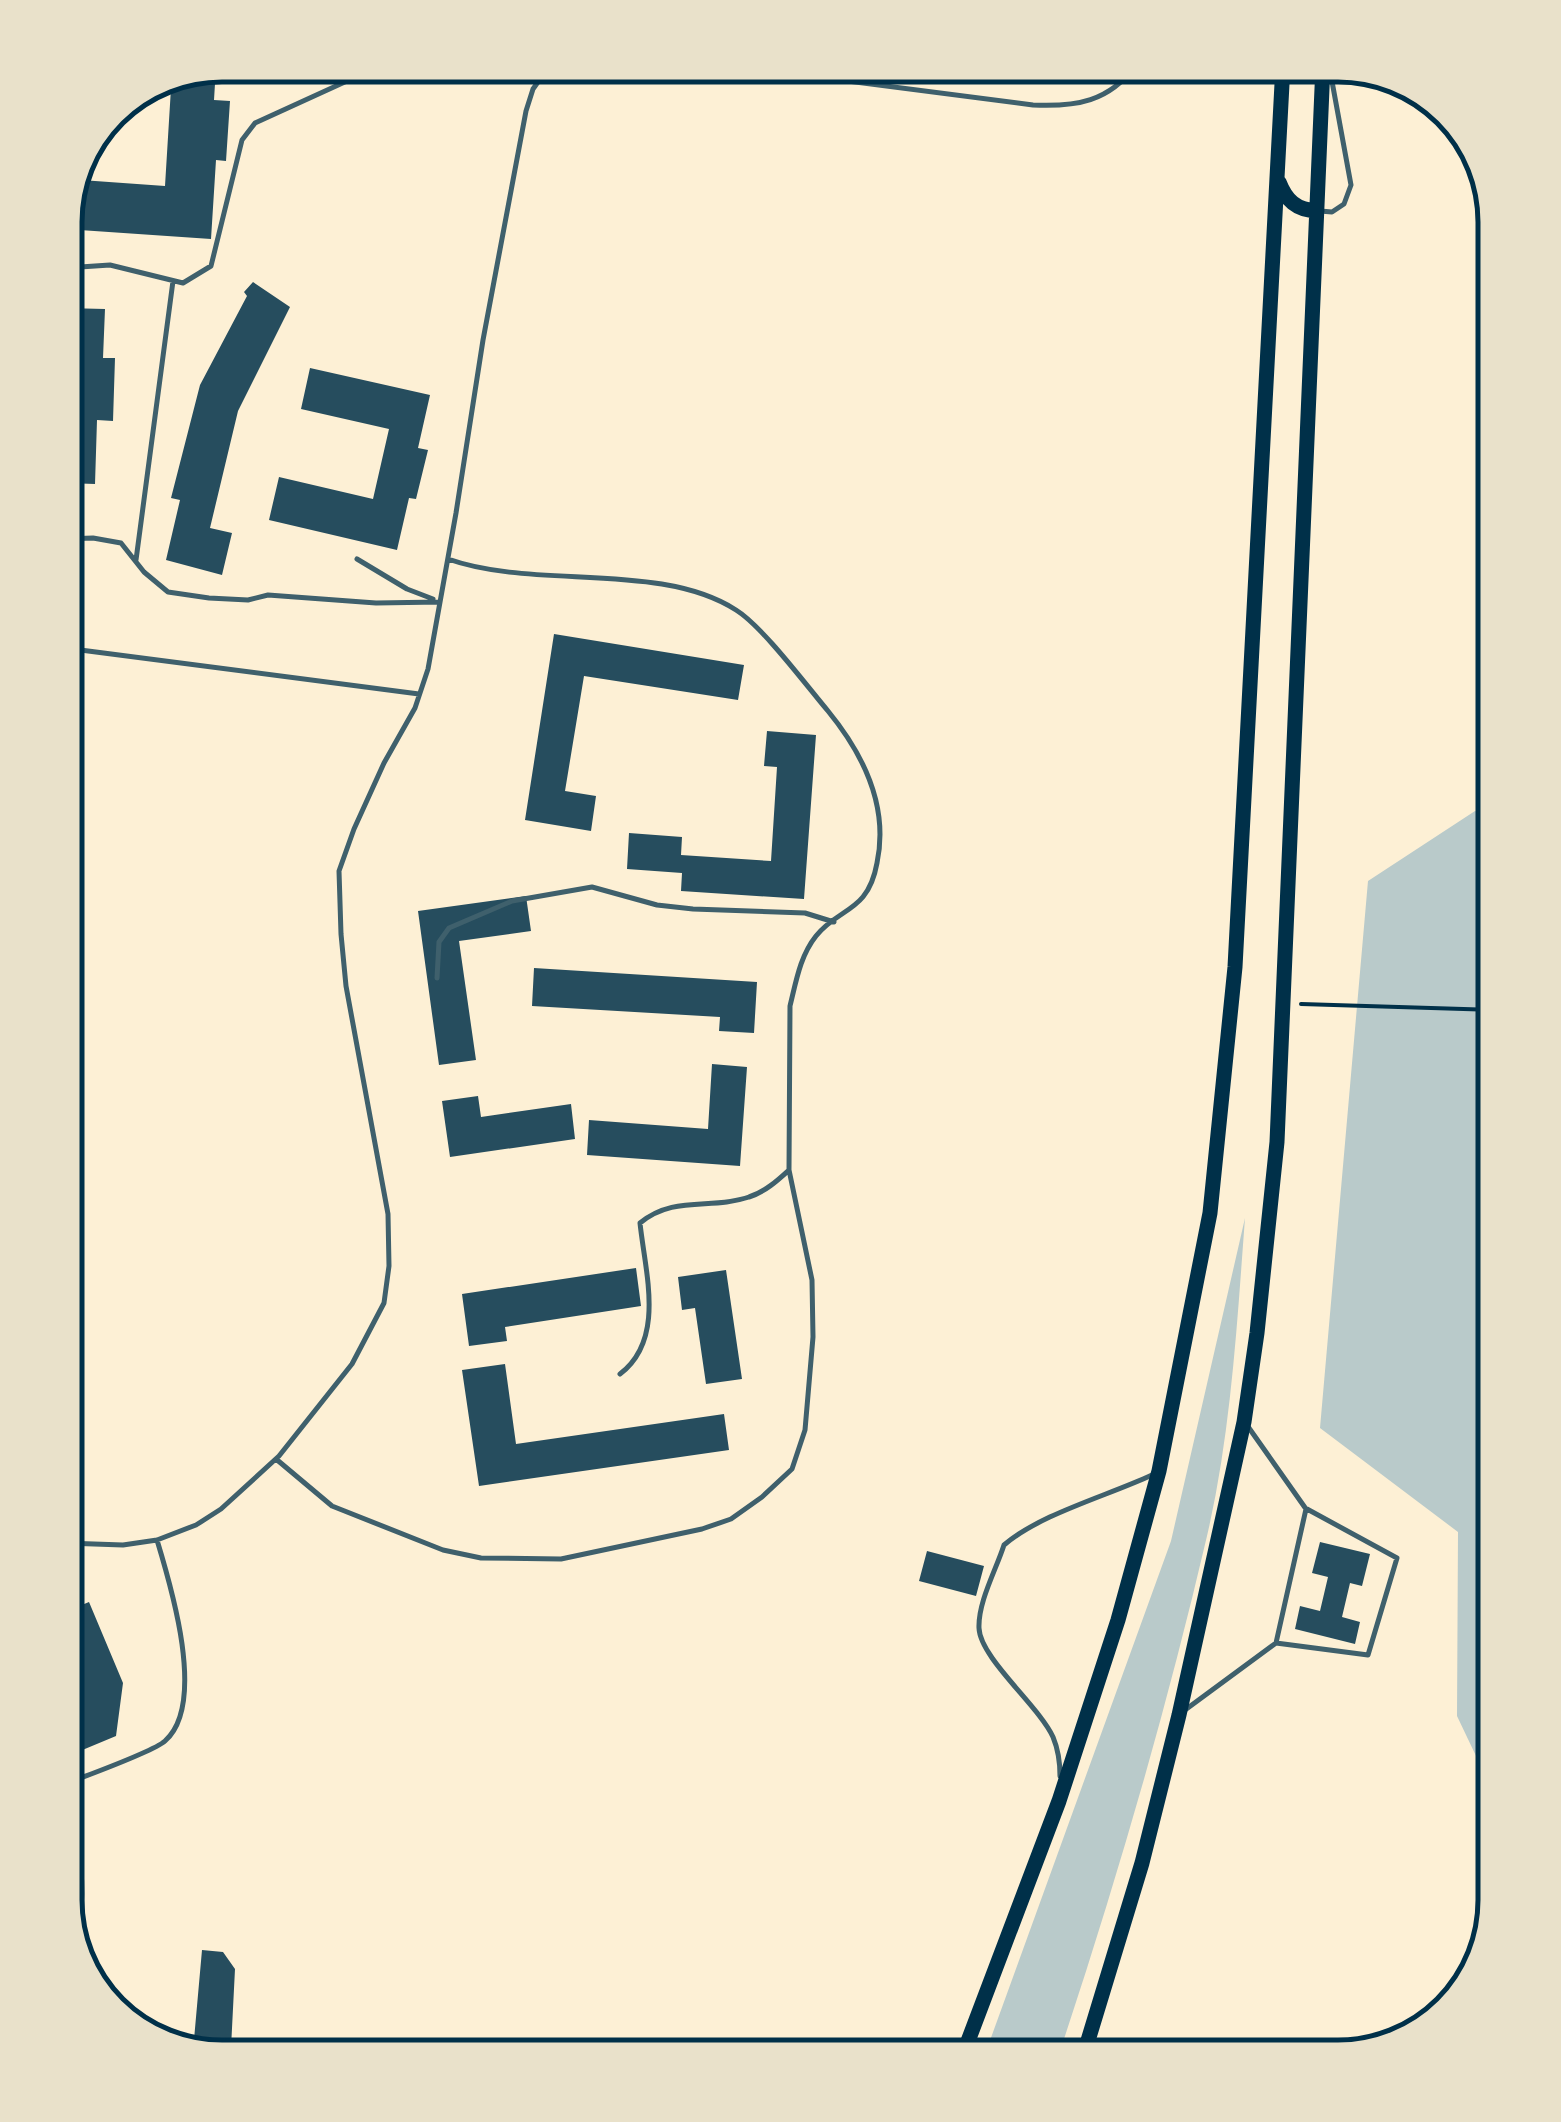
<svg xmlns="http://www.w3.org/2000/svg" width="1561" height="2122" viewBox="0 0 1561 2122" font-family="Commissioner,sans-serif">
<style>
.green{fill:#b9caca}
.building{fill:#264d5e}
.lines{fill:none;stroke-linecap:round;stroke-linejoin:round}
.path{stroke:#003049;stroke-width:4}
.service{stroke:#3f606c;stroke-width:5}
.primary{stroke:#003049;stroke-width:15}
.rim{fill:none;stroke:#003049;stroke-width:5}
</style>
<rect width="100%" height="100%" fill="#fdf0d5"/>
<!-- green -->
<path class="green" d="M 1475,811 L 1496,817 L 1496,1798 L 1457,1716 L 1458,1532 L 1320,1428 L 1368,881 Z
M 1245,1218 C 1237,1324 1231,1433 1207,1536 C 1166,1712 1115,1886 1058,2057 L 984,2057 L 1171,1541 Z"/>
<!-- building -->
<path class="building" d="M 216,67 L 214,100 L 230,101 L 226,161 L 216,160 L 211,239 L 65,229 L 65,211 L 81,180 L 165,186 L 171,88 L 162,88 Z
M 253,282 L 290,307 L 238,411 L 210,528 L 232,533 L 222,575 L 166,560 L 180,500 L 171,498 L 200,385 L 247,296 L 244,292 Z
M 65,308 L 105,309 L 103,358 L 115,358 L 113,421 L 97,420 L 95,484 L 65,483 Z
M 310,368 L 430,395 L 418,448 L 428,450 L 416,499 L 409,498 L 397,550 L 269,520 L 279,477 L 373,499 L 389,429 L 301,409 Z
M 554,634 L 744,665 L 738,700 L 584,676 L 565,791 L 596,796 L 591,831 L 525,820 Z
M 767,731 L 816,735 L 804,899 L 681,891 L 682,873 L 627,869 L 629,833 L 682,837 L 681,855 L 771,861 L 777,767 L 764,766 Z
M 526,896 L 531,931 L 459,941 L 476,1060 L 439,1065 L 418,911 Z
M 534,968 L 757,982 L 754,1033 L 719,1031 L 720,1017 L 532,1006 Z
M 712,1064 L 747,1067 L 740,1166 L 587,1155 L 589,1120 L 708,1129 Z
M 478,1096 L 481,1117 L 571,1104 L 575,1139 L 450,1157 L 442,1101 Z
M 636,1268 L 641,1306 L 505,1327 L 507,1341 L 469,1346 L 462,1294 Z
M 726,1270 L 742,1379 L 706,1384 L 695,1308 L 682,1310 L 678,1277 Z
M 505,1364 L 516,1444 L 724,1414 L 729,1450 L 479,1486 L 462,1370 Z
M 1320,1542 L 1370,1554 L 1362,1586 L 1350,1583 L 1342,1617 L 1360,1622 L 1355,1644 L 1295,1629 L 1300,1606 L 1320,1611 L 1328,1577 L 1312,1573 Z
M 927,1551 L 984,1566 L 976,1596 L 919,1581 Z
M 89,1602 L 123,1683 L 116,1736 L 80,1751 L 65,1716 L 65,1612 Z
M 202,1950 L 223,1952 L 235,1969 L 231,2048 L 266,2050 L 269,2057 L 212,2057 L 213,2052 L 193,2051 Z"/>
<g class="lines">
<!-- path -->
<path class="path" d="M 1301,1004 L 1496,1010
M 65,1736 L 72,1733
M 65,1754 L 70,1751 L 65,1740"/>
<!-- service -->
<path class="service" d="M 724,65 L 1033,105 C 1076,107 1109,102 1136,65
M 1320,211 L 1332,212 L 1344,204 L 1351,185 L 1329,65
M 65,268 L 110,265 L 183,283 L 211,266 L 242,140 L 255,123 L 382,65
M 65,539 L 93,538 L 121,543 L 144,572 L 168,592 L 209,598 L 248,600 L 268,595 L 376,603 L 440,602
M 357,559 L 407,589 L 433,599
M 448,559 C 535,590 660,561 736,610 C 762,626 806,685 828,711 C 864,755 889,806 877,863 C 868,913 839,907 816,936 C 800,956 796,982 790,1006 L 789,1170 C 778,1180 765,1192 749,1197 C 711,1210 674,1195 640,1223 C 645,1272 666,1339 620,1374
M 136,560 L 173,281
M 65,648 L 419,694
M 437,978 L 439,942 L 449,928 L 512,901 L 592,887 L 657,905 L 693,909 L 805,913 L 834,922
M 276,1459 L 332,1506 L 443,1550 L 481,1558 L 561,1559 L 702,1529 L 731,1519 L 762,1497 L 792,1469 L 805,1430 L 813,1337 L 812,1280 L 789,1170
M 65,1543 L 123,1545 L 157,1540 L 196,1525 L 221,1509 L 279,1456 L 352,1364 L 384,1303 L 389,1266 L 388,1214 L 346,986 L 341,934 L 339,871 L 354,829 L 384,763 L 415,708 L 428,669 L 456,513 L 483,340 L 526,111 L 533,89 L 550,65
M 1276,1643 L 1368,1655 L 1397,1558 L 1307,1509
M 1185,1710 L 1276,1643 L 1306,1509 L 1249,1428
M 1060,1776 C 1060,1763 1058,1749 1053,1737 C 1039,1706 980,1658 979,1628 C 978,1602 996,1570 1004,1545 C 1040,1514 1107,1496 1152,1475
M 65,1784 C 85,1776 153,1752 165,1741 C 207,1704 171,1586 157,1540
M 65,1795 C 81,1843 87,1894 77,1944"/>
<!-- primary -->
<path class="primary" d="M 1279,182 C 1286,200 1296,210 1317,211
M 962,2057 L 1059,1801 L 1118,1620 L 1159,1471 L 1210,1213 L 1235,967 L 1283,65
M 1083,2057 L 1142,1863 L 1179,1715 L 1244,1422 L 1257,1333 L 1277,1142 L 1323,65"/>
</g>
<!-- crop -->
<path d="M0 0H1561V2122H0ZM222 82H1338A140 140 0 0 1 1478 222V1900A140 140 0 0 1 1338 2040H222A140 140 0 0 1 82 1900V222A140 140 0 0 1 222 82Z" fill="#e9e1ca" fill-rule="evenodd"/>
<path class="rim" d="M222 82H1338A140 140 0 0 1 1478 222V1900A140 140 0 0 1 1338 2040H222A140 140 0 0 1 82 1900V222A140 140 0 0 1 222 82Z"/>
</svg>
